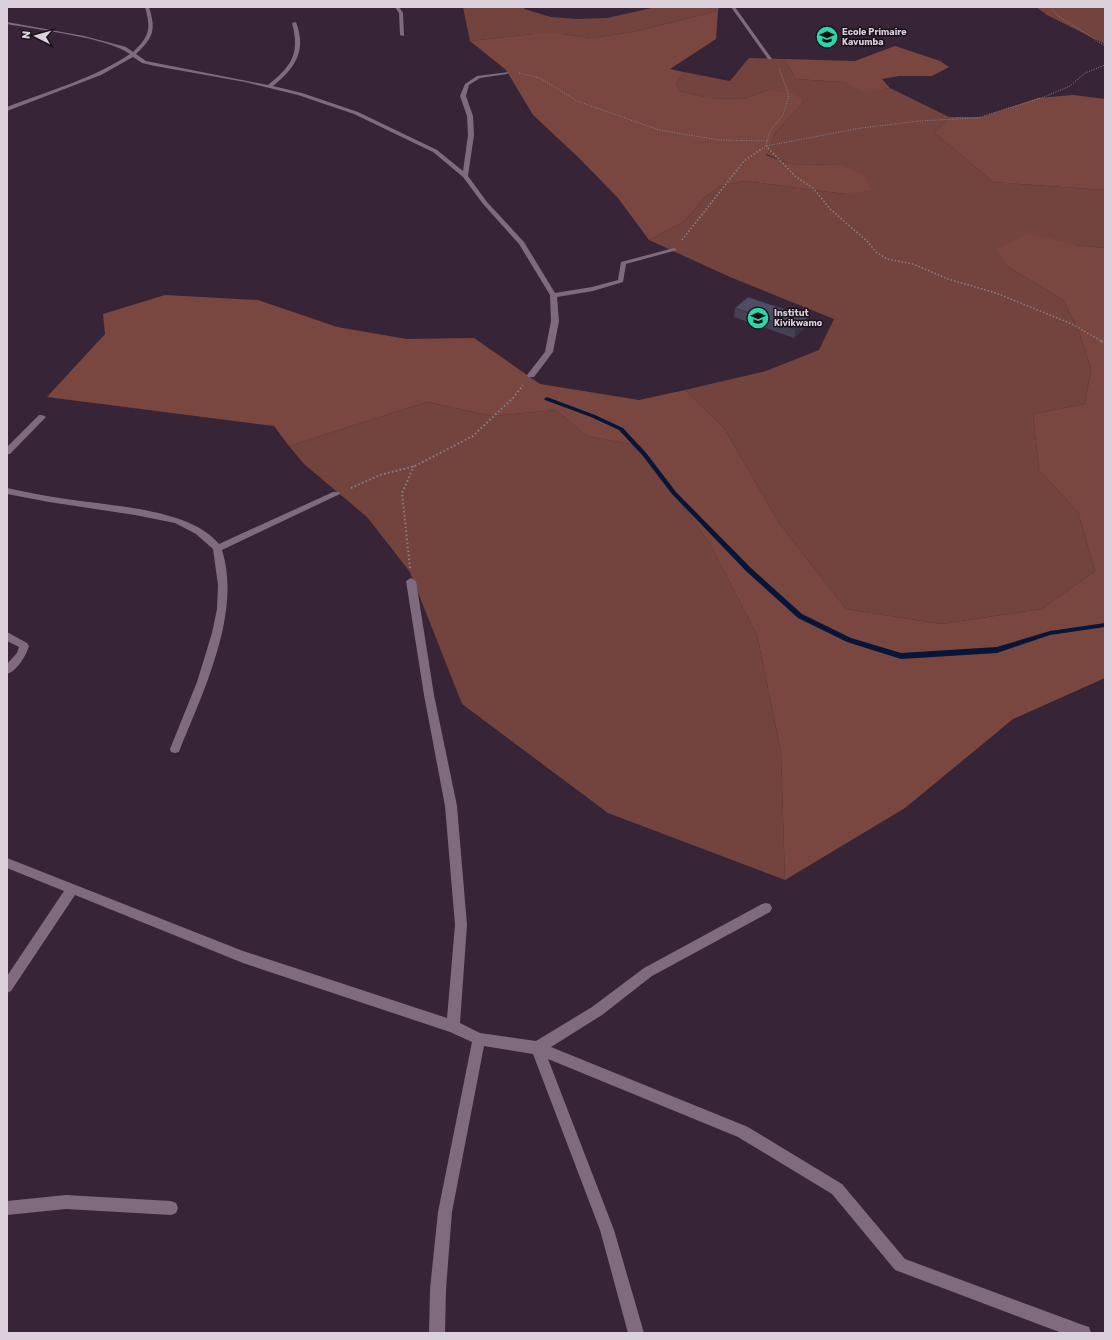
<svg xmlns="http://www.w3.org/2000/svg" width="1112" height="1340" viewBox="0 0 1112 1340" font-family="Rubik,sans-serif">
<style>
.green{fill:#72443d}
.forest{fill:#79473f}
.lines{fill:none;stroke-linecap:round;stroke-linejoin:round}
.stream{fill:#071538;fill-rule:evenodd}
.path-far2{stroke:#8b7d8b;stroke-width:1;stroke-dasharray:1 1.5;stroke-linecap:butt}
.path-far1{stroke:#8b7d8b;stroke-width:1.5;stroke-dasharray:1.5 2;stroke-linecap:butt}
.path{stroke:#8b7d8b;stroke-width:2;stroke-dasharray:1.5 2.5;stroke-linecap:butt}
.street{fill:#7f6a7e;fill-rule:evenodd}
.wall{fill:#464055}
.shaded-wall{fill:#393445}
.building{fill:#514b63;stroke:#393445}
.labels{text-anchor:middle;stroke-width:3;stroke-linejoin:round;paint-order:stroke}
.far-poi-label{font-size:9px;font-weight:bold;fill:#dbd0db;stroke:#191119;text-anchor:start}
</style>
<rect width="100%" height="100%" fill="#372537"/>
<!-- green -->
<path class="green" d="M 463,7 L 525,7 L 524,9 L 551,17 L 577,19 L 607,18 L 656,7 L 719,7 L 718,11 L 633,32 L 592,38 L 562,34 L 533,34 L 470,41 Z
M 1036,7 L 1102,7 L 1105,9 L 1105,44 L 1047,15 Z
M 749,58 L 784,59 L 796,79 L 842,82 L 866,91 L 890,88 L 949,117 L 935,133 L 993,182 L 1105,190 L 1105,248 L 1075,245 L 1007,266 L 1063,300 L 1078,329 L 1091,369 L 1085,404 L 1033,414 L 1039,470 L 1078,512 L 1095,571 L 1042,609 L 941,624 L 846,609 L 779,523 L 724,428 L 685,390 L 766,371 L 819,350 L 834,319 L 730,277 L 649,240 L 685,221 L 704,198 L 720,186 L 745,181 L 845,194 L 839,165 L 790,164 L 766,154 L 776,132 L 804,101 L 769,90 L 743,99 L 709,98 L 680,91 L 676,83 L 684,72 L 730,81 Z
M 427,402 L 492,416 L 556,410 L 587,436 L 641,446 L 710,544 L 757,635 L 781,752 L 785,880 L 608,813 L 462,704 L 410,572 L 367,517 L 304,464 L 289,446 Z"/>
<!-- forest -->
<path class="forest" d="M 718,11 L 716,39 L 670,69 L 684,72 L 676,83 L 680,91 L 709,98 L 743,99 L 769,90 L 792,93 L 804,101 L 776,132 L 766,155 L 790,164 L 839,165 L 865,175 L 871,190 L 845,194 L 745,181 L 720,186 L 704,198 L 685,221 L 649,240 L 618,198 L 578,157 L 533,115 L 506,70 L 470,41 L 533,34 L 562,34 L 592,38 L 633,32 Z
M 895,46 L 940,61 L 949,67 L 932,76 L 899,76 L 882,79 L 890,88 L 866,92 L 842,82 L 796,79 L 784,59 L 855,61 Z
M 1073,95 L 1105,99 L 1105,190 L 993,182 L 935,133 L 949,117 L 982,117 L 1038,98 Z
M 1028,233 L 1075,245 L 1105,248 L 1105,678 L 1013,719 L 905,808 L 785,880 L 781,752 L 757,635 L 710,544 L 641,446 L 587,436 L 556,410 L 492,416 L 427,402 L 289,446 L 274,426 L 47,397 L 105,334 L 103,314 L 165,295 L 258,300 L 337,327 L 407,339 L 474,338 L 540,384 L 639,400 L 685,390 L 724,428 L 779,523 L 846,609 L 941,624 L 1042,609 L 1095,571 L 1078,512 L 1039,470 L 1033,414 L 1085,404 L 1091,369 L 1078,329 L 1063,300 L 1007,266 L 997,249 Z"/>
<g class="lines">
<!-- stream -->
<path class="stream" d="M 547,397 L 595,415 L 623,428 L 647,454 L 676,492 L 751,568 L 802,614 L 851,638 L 901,653 L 997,647 L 1050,631 L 1105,623 L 1105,627 L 1050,635 L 997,653 L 901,659 L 847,642 L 798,618 L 747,572 L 672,494 L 643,456 L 619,430 L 591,417 L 545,400 L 544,399 Z"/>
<!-- path-far2 -->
<path class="path-far2" d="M 1051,7 L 1057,15 L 1105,46
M 519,73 L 540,78 L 577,101 L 659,130 L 719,140 L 767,141
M 762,149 L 766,146 L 770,131 L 783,115 L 789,96 L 779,68
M 769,149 L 766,146 L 861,128 L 919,121 L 977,118 L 1044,97 L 1070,86 L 1085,73 L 1105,65"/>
<!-- path-far1 -->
<path class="path-far1" d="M 768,148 L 795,176 L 814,189 L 830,209 L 868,242 L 876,252 L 887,259 L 913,264 L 948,279 L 996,293 L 1072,324 L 1103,342
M 682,240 L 744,161 L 763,148"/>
<!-- path -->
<path class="path" d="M 1101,341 L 1105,343
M 351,488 L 380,475 L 415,466 L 473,436 L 513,398 L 523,385
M 410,568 L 402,493 L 414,466"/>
<!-- street -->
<path class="street" d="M 145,7 L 149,7 C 156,30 154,37 136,54 L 146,61 L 268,85 C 292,66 300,54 292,23 L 296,22 C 307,51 295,68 273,86 L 302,93 L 358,112 L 437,150 L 463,171 L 468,135 L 467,116 L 460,96 L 465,84 L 477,76 L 509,72 L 507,74 L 480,78 L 469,85 L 466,96 L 473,116 L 474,135 L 468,176 L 487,202 L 524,242 L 555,293 L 592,287 L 618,280 L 621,262 L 674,248 L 677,250 L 626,264 L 623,282 L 593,291 L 557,297 L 559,321 L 553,352 L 534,377 L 528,377 L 527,375 L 545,352 L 551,321 L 550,295 L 519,244 L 483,204 L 463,177 L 433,152 L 354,114 L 298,95 L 245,82 L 155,66 L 142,63 L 133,57 L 101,75 L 7,111 L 7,107 C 48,91 93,79 130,54 C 106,37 38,30 7,24 L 7,22 L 84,36 L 126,47 L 133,52 C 150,36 151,29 145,7 Z
M 395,7 L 399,7 L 403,13 L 404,36 L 400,35 L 399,13 Z
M 731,7 L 735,7 L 772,59 L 768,59 Z
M 39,415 L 42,415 L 46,417 L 10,454 L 7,454 L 7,447 Z
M 7,488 C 29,493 51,497 73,500 C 115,506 192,510 219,544 L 333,492 L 339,492 L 340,494 L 222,550 C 242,612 203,692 180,749 L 179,752 L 175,753 L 171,752 L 170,749 L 197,682 L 212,633 L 217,609 L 218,585 L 213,549 L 196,534 L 175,523 L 135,515 L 49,502 L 7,494 Z
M 411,578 L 416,581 L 434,695 L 457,806 L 467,925 L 460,1023 L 480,1033 L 536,1041 L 592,1007 L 644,968 L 762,904 L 766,903 L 770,904 L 772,908 L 770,912 L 652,976 L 602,1015 L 551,1047 L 748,1127 L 842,1184 L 905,1259 L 1083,1325 L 1089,1327 L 1091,1333 L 1062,1333 L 895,1270 L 832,1194 L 738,1137 L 548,1059 L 614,1230 L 644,1333 L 628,1333 L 600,1230 L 533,1054 L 484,1046 L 452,1212 L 446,1289 L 445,1333 L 429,1333 L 430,1289 L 438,1212 L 472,1042 L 450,1032 L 243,963 L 75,895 L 11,991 L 7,993 L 7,976 L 64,891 L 7,868 L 7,858 L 243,951 L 447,1018 L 455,925 L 445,806 L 424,695 L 406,581 Z
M 7,632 L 27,643 L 29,646 C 26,656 17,671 7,674 L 7,664 L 17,653 L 19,647 L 7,641 Z
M 66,1195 L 171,1201 L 176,1203 L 178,1208 L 176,1213 L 171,1215 L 66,1209 L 7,1215 L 7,1201 Z"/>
</g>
<!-- wall -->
<path class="wall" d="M 735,308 L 806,326 L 794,338 L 734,317 Z"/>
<!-- shaded-wall -->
<path class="shaded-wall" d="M 808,317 L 806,326 L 794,338 L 795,329 Z"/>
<!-- building -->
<path class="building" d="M 748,297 L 808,317 L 795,329 L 735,308 Z"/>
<!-- icons -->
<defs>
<g id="school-disc" transform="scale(1.15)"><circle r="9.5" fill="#2ed4aa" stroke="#191119"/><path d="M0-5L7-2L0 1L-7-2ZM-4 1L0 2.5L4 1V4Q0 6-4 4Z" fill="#111"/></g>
</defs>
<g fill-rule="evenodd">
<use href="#school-disc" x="827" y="37"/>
<use href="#school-disc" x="758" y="318"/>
</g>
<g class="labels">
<!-- far-poi labels -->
<g class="far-poi-label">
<text x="842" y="35">Ecole Primaire<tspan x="842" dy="10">Kavumba</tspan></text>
<text x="774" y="316">Institut<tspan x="774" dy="10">Kivikwamo</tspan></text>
</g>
</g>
<!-- border -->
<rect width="1112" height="1340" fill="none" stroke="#dbd0db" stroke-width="16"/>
<!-- north arrow -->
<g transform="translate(36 36) rotate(276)" stroke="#191119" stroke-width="3" paint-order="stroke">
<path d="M0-3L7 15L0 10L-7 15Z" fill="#dbd0db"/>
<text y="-6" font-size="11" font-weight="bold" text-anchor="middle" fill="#dbd0db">N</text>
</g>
</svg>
